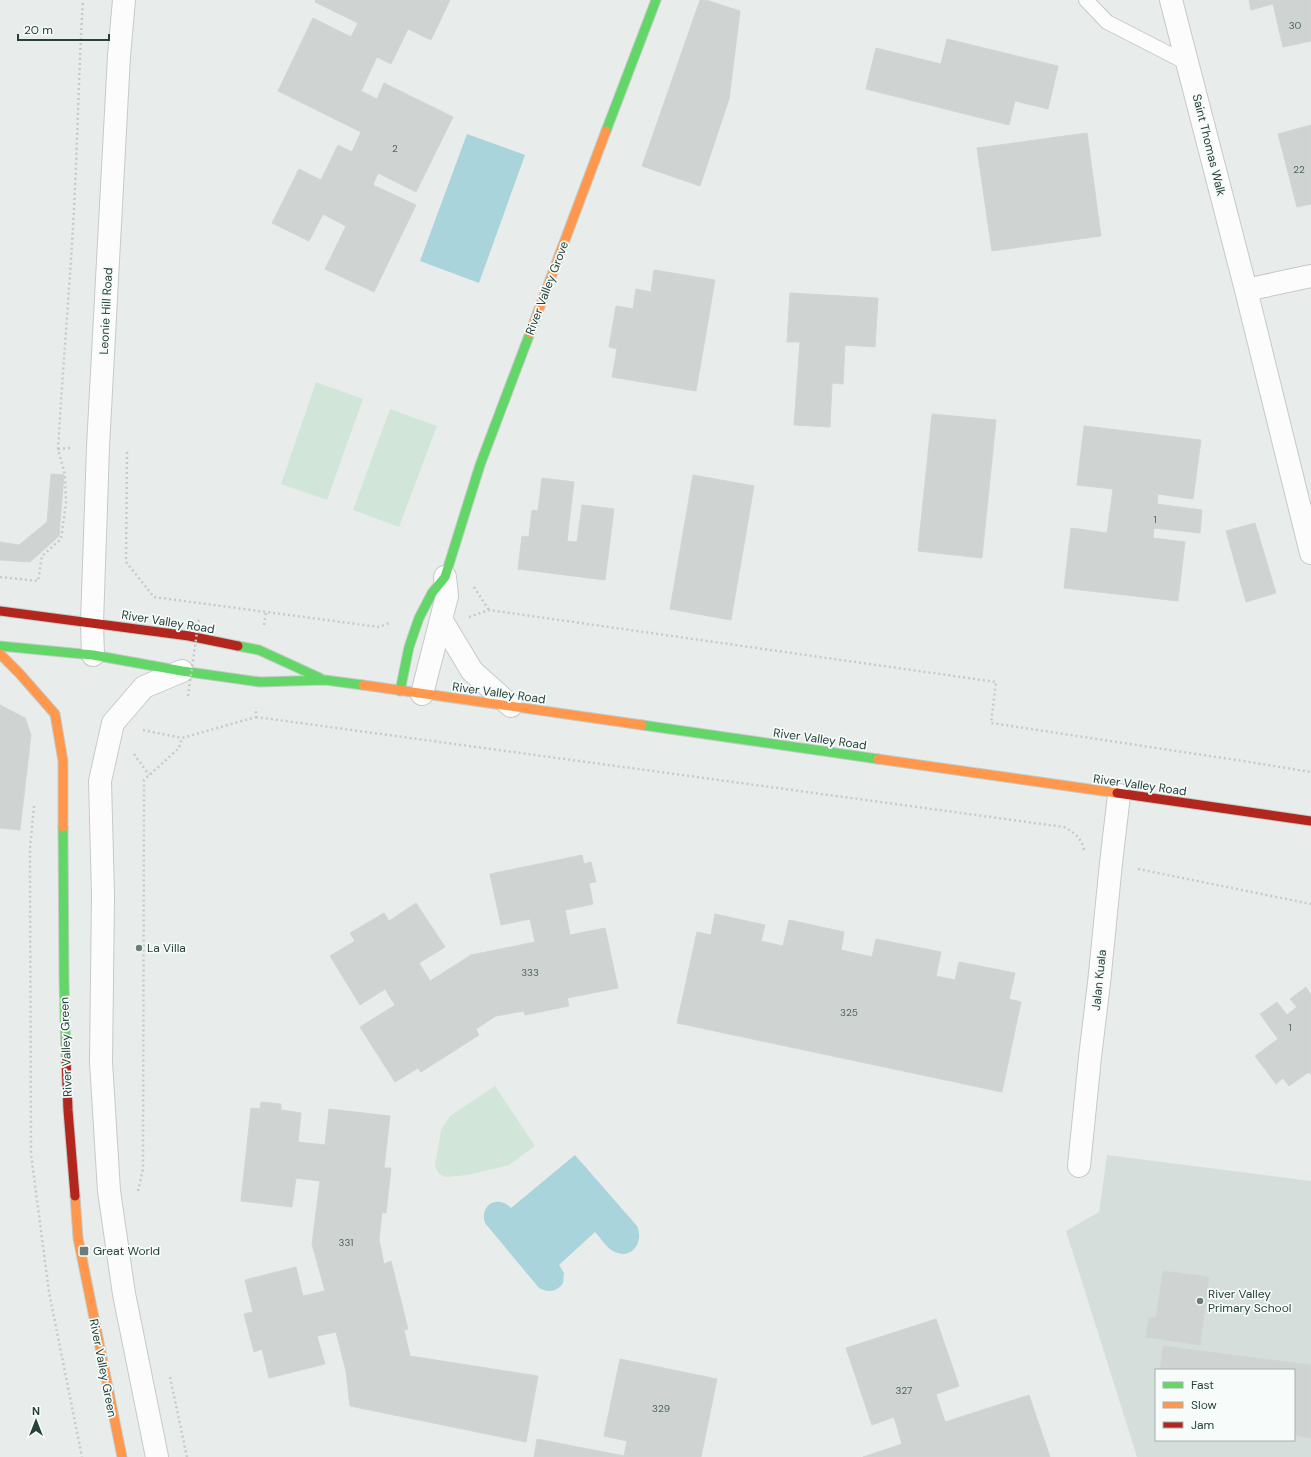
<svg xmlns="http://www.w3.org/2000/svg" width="1311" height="1457" viewBox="0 0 1311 1457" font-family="'DM Sans',sans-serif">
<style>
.built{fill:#d6dedb;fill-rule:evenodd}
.green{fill:#d1e6d8}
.water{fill:#a9d4db}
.building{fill:#cfd4d2;stroke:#d1d6d4}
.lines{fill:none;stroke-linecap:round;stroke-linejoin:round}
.lane-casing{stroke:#c5cac8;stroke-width:16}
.street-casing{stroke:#c5cac8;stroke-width:24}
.fast-casing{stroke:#c3cbc8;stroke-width:11}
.slow-casing{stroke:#c3cbc8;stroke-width:11}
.jam-casing{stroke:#c3cbc8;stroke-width:11}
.path{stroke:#c3ccca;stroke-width:2.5;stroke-dasharray:2 3;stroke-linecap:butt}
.lane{stroke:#fcfcfc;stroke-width:14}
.street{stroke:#fcfcfc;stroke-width:22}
.fast{stroke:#63d668;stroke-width:9}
.slow{stroke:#ff974d;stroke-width:9}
.jam{stroke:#b3261e;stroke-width:9}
.path-bridge{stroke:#c3ccca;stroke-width:2.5;stroke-dasharray:2 3;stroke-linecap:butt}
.poi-dot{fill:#697e78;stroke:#f7fbf9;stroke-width:1.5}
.labels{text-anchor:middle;stroke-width:3.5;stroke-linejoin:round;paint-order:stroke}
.number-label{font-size:10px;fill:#506761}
.street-label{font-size:12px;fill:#24423a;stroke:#f7fbf9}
.poi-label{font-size:12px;fill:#24423a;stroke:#f7fbf9;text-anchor:start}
</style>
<rect width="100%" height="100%" fill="#e8edeb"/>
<!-- built -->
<path class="built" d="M 1107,1155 L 1311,1181 L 1311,1457 L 1137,1457 L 1066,1231 L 1099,1212 ZM 1156,1370 L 1294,1370 L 1294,1440 L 1156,1440 Z"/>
<!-- green -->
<path class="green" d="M 316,382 L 363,399 L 327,500 L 281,484 Z
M 390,409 L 437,426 L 399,527 L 353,510 Z
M 495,1086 L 535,1146 L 509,1165 L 468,1175 L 446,1177 L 439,1174 L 435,1166 L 441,1130 L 450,1116 Z"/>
<!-- water -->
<path class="water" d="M 467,134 L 525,155 L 479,283 L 420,261 Z
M 575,1155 L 637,1226 C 644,1241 633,1260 615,1252 C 607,1249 601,1238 595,1232 L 559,1265 L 564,1273 L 563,1283 C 557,1292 548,1293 539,1288 L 485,1223 C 479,1205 498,1194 511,1208 Z"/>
<!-- building -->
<path class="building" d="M 316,0 L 450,0 L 431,40 L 408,29 L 391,64 L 377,57 L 361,91 L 377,99 L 384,83 L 453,117 L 416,192 L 378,173 L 373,185 L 416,205 L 374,292 L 325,269 L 346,226 L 323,214 L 309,241 L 272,223 L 299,169 L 321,180 L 338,145 L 352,152 L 361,132 L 278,91 L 313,18 L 351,37 L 358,23 L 315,2 Z
M 700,0 L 706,0 L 740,11 L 729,99 L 700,186 L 642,166 Z
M 1249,0 L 1311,0 L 1311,41 L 1283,47 L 1273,4 L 1251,10 Z
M 947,39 L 1058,66 L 1048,109 L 1015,101 L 1009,125 L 866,89 L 876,48 L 941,64 Z
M 1311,125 L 1311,204 L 1297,207 L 1278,134 Z
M 1087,133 L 1101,236 L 992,251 L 977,148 Z
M 654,270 L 715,280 L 696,391 L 612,377 L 617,349 L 609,347 L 616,306 L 633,309 L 636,289 L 651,292 Z
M 790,293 L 878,298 L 875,347 L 845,345 L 843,384 L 832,383 L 830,427 L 794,425 L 800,342 L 787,342 Z
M 932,414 L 996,420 L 982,558 L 918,551 Z
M 1084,426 L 1201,440 L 1193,499 L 1158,494 L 1157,504 L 1202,510 L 1200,533 L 1154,528 L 1153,538 L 1185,542 L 1178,601 L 1064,588 L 1071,528 L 1107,533 L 1113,489 L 1077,485 Z
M 51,474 L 64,475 L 59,536 L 30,562 L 0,560 L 0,542 L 19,545 L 47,522 Z
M 693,475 L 754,486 L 731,620 L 670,609 Z
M 542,478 L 574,482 L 567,541 L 577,542 L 582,505 L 614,509 L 605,580 L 518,569 L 522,536 L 529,537 L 532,510 L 538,511 Z
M 1255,523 L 1276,593 L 1246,602 L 1226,531 Z
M 0,705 L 25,718 L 31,735 L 20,830 L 0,828 Z
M 582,855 L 584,864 L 591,862 L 596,882 L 589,883 L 593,904 L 565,910 L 570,935 L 605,928 L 618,988 L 567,998 L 569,1006 L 525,1015 L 524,1011 L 496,1016 L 476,1029 L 479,1035 L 421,1072 L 418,1068 L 395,1082 L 360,1027 L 395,1005 L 385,989 L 360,1005 L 330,956 L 355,941 L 350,933 L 384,913 L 389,921 L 416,903 L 445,947 L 419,963 L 430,981 L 471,955 L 535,942 L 530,919 L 501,925 L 490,874 Z
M 715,914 L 765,925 L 761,941 L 783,946 L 789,920 L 844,932 L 841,950 L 872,957 L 876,939 L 941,952 L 936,976 L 955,980 L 959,962 L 1015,973 L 1009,999 L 1021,1002 L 1002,1092 L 677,1023 L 697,932 L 711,935 Z
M 1306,987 L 1311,995 L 1311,1075 L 1309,1072 L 1289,1086 L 1283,1078 L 1276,1084 L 1255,1056 L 1278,1039 L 1260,1014 L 1277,1002 L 1287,1015 L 1297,1007 L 1290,999 Z
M 261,1102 L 281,1104 L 281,1110 L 301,1113 L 298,1142 L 325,1145 L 329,1109 L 390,1116 L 384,1168 L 391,1168 L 386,1213 L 382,1212 L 379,1240 L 384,1264 L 391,1261 L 408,1329 L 404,1330 L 410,1356 L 346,1371 L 336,1332 L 317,1336 L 325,1364 L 269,1378 L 262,1349 L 254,1352 L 244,1314 L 253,1312 L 245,1280 L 296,1267 L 303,1296 L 325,1291 L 312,1244 L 320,1181 L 296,1178 L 292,1207 L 241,1201 L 251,1108 L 260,1109 Z
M 1163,1271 L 1209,1277 L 1200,1345 L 1146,1337 L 1149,1317 L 1156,1318 Z
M 936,1319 L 959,1386 L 936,1394 L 945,1422 L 1029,1395 L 1050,1457 L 863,1457 L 902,1444 L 894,1417 L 872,1425 L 846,1348 Z
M 1163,1346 L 1311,1365 L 1311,1438 L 1294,1435 L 1294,1370 L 1160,1370 Z
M 410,1356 L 538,1376 L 526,1442 L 350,1406 L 346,1371 Z
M 620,1359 L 717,1379 L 701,1457 L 534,1457 L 537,1439 L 624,1456 L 627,1441 L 604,1436 Z"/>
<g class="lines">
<!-- lane casing -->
<g class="lane-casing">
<path id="lane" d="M 1086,0 L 1107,22 L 1187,63"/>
</g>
<!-- street casing -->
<g class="street-casing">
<path id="street" d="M 1171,0 L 1246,290 L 1311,553
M 1246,290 L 1311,276
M 442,621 L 472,671 L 511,706
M 93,655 L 92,623 L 98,447 L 119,56 L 124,0
M 422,694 L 447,596 L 445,577
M 1079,1166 L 1090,1057 L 1099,983 L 1111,863 L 1119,795
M 157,1457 L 124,1294 L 109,1191 L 101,1062 L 103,895 L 100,781 L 113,723 L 144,687 L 182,671"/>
</g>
<!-- fast casing -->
<g class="fast-casing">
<path id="fast" d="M 606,131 L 656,0
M 0,646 L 93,655 L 182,671 L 260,682 L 325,680 L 363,685
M 238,646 L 259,650 L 320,678
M 400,691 L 409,647 L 419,618 L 432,593 L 445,577 L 480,465 L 530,333
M 642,725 L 878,759
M 63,827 L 64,979 L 66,1059"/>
</g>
<!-- slow casing -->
<g class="slow-casing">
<path id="slow" d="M 530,333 L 606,131
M 0,654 L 19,673 L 55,714 L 63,761 L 63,827
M 363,685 L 642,725
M 878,759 L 1117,793
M 75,1196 L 78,1238 L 122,1457"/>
</g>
<!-- jam casing -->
<g class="jam-casing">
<path id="jam" d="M 0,611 L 189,636 L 238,646
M 1117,793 L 1311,821
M 66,1059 L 68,1110 L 75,1196"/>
</g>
<!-- path -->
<path class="path" d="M 58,449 L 71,448
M 127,452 L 126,562 L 154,597 L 379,627 L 389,623
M 0,577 L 38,581 L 42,556 L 61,539 L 66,503 L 65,475 L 58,449 C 63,362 71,275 75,188 C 78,125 79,63 83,0
M 474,587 L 489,610
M 469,617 L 489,610 L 996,682 L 991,723 L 1243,761 L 1311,772
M 264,625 L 266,612
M 256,717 L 1064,827 C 1074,832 1082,839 1084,850
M 143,730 L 182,738
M 134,754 L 149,775
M 34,806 L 30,848 L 31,1154 L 49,1292 L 82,1457
M 1138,869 L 1311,904
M 138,1191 L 143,1169 L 144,780 L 179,748 L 182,738 L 256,717 L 256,708
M 170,1377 L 187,1457"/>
<!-- lane -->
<use href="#lane" class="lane"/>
<!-- street -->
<use href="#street" class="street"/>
<!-- fast -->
<use href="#fast" class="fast"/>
<!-- slow -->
<use href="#slow" class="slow"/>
<!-- jam -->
<use href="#jam" class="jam"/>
<!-- path-bridge -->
<path class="path-bridge" d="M 188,696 L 199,618"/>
</g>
<!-- markers -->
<g class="poi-dot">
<circle cx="139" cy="948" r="4"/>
<rect x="79" y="1246" width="10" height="10" rx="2"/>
<circle cx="1200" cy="1301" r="4"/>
</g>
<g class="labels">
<!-- number labels -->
<g class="number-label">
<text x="1295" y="29">30</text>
<text x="395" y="152">2</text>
<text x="1299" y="173">22</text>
<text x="1155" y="523">1</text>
<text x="530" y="976">333</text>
<text x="849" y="1016">325</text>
<text x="1290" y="1031">1</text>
<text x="346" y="1246">331</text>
<text x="904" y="1394">327</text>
<text x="661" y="1412">329</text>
</g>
<!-- street labels -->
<g class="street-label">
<text transform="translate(1209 145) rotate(76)" y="4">Saint Thomas Walk</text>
<text transform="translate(547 288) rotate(-69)" y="4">River Valley Grove</text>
<text transform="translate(106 311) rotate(-87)" y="4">Leonie Hill Road</text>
<text transform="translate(168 622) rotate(9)" y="4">River Valley Road</text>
<text transform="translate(499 693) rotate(8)" y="4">River Valley Road</text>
<text transform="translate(820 739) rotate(8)" y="4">River Valley Road</text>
<text transform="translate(1140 785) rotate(8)" y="4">River Valley Road</text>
<text transform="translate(1099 980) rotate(-84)" y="4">Jalan Kuala</text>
<text transform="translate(66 1047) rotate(-92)" y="4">River Valley Green</text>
<text transform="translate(103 1368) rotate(79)" y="4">River Valley Green</text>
</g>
<!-- poi labels -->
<g class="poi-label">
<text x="147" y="952">La Villa</text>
<text x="93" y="1255">Great World</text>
<text x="1208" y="1298">River Valley<tspan x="1208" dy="14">Primary School</tspan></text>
</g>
</g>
<!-- legend -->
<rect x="1155" y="1369" width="140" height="72" fill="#f7fbf9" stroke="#a3b1ad"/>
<rect x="1163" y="1382" width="20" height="6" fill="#63d668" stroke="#a3b1ad"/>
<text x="1191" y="1389" font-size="12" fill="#24423a">Fast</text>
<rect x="1163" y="1402" width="20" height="6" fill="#ff974d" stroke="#a3b1ad"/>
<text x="1191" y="1409" font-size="12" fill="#24423a">Slow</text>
<rect x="1163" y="1422" width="20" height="6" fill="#b3261e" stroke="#a3b1ad"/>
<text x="1191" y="1429" font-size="12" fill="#24423a">Jam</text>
<!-- north arrow -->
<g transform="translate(36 1421)" stroke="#f7fbf9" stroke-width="3" paint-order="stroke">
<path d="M0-3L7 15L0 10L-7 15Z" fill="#24423a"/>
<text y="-6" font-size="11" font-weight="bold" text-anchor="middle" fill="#24423a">N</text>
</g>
<!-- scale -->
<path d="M18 34v6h91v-6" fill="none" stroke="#24423a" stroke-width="2"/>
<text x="24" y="34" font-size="12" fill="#24423a" stroke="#f7fbf9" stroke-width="3" paint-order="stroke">20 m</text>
</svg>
